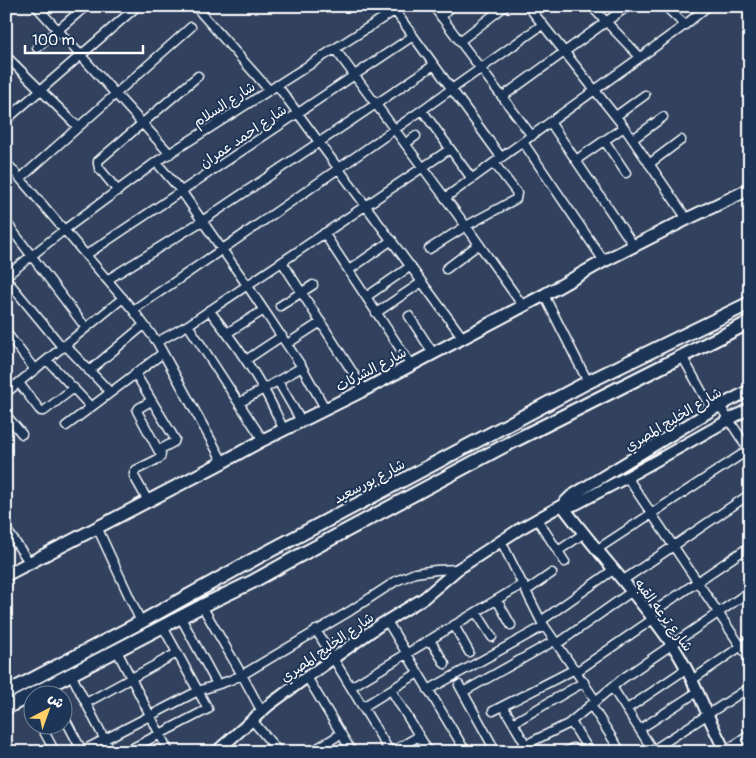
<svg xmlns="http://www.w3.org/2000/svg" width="756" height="758" viewBox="0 0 756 758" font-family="Pangolin,'Playpen Sans Arabic',sans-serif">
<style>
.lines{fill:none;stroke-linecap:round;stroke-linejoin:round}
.minor-casing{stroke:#fff;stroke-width:11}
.tertiary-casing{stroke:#fff;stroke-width:14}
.secondary-casing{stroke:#fff;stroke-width:15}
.primary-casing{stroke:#fff;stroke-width:16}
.minor{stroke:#1d3557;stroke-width:8}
.tertiary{stroke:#1d3557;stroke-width:10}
.secondary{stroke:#1d3557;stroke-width:11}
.primary{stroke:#1d3557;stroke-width:12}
.labels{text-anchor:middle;stroke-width:4;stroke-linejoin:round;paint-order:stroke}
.street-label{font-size:14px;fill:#fff;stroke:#1d3557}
</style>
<rect width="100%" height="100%" fill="#31415e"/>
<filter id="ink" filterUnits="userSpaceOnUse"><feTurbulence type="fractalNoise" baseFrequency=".02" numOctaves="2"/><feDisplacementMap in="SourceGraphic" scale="10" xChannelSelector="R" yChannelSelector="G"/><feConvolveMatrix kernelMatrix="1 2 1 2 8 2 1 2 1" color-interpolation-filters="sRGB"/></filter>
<g filter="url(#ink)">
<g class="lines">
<!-- minor casing -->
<g class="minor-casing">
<path id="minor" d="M 36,6 L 170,154
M 195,6 L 269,90
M 433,6 L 532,136
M 528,6 L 624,127 L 687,219
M 591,6 L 640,57
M 665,6 L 685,25
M 395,11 L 501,157
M 441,17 L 452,6
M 460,41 L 505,6
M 37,48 L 86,6
M 335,49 L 466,226 L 523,306
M 6,56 L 78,127
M 277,85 L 463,338
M 502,97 L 628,6
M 422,110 L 472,179
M 616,116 L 645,95
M 6,120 L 134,9
M 550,122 L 634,246
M 633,139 L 663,117
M 604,140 L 626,173
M 523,142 L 604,261
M 405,144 L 416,136
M 576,160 L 624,127
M 6,162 L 133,310 L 157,342 L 223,462
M 156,162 L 182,192 L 247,285 L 302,367 L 326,410
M 649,164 L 681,140
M 21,178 L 191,27
M 118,191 L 99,168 L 98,164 L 98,161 L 198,76
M 445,198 L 685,25 L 708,6
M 6,222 L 86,328
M 324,233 L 411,365
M 429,249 L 466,226 L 516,199 L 517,193 L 494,163
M 86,255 L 413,36
M 282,262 L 364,390
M 446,269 L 479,244
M 349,270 L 392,240
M 6,276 L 64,230 L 156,162 L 402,6
M 6,279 L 63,348
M 107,280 L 202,221 L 434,65
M 544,295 L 588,382
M 366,297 L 411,266
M 280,306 L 313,285
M 133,310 C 271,217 407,121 542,25
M 209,310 C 229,335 247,360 263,388 C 271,401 277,416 284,430
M 376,313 L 422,282
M 409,316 L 433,353
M 188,325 L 263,440
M 6,332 L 35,370
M 227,333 L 264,310
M 157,342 L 188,325 L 450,149
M 287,344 L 321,322
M 65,345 L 110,392
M 682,356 L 712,410
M 47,360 L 91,407
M 246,360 L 282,336
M 89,371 L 144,325
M 135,373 L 175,439 L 174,442 L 159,450 L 157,448 L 137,411 L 139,408 L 151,401
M 278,381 L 301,421
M 19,383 L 39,409 L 41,411 L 44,411 L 74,388
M 6,393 L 123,298
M 239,403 L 302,367
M 720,406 L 750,452
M 6,415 L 22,434
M 66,426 L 163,353
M 627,477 L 750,660
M 148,501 L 134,476 L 134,473 L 136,470 L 160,458 L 161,454 L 158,450
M 537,519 L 565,562
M 97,527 L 141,622
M 6,529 L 30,563
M 501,541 L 541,621 L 596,701
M 596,550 L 750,449
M 558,551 L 583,534
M 622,581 L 750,494
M 526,591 L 552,573
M 497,600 L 511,625
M 202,606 L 242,675 L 262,712
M 476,612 L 492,637
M 650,614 L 750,546
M 181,618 L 217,684
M 387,621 L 466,752
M 541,621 L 613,570
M 454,625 L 469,652
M 316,630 L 390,752
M 430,640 L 445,664
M 557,644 L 631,592
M 117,651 L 169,752
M 576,672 L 653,619
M 71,674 L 111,752
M 307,677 L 352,752
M 692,680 L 750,640
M 459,685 L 496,752
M 49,686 L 54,696
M 351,687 L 523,584
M 612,687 L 654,752
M 391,690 L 429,752
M 428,690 L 544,626
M 463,692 L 554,641
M 26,698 L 32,710
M 86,703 L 177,653
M 591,705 L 621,752
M 503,706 L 526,745
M 363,707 L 418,673
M 627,709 L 686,669
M 493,711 L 575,669
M 62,713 L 82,751
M 252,720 L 279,752
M 571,722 L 590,752
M 513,723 L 584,682
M 41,726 L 55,752
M 640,729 L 697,692
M 653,750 L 750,687
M 725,751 L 750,735
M 80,752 L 198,691 L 228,681 L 242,675 L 350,611 L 396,581 L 415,573 L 436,570 L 458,569
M 125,752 L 208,709 L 163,627
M 311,752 L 341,734
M 391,752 L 419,736
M 513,752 L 535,740 L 568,724 L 622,679 L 750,591
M 565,752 L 573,748
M 715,752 L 723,747"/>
</g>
<!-- tertiary casing -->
<g class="tertiary-casing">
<path id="tertiary" d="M 562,505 C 598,554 641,598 675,649 C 696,681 707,719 726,752
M 562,505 L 570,506 L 576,504 L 627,477 L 750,408
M 216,752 L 269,705 L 307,677 L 380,625 L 424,598 L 458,569 L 518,530 L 562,505 L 571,496 L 712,410 L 750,390"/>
</g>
<!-- secondary casing -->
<g class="secondary-casing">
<path id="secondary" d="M 6,575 L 223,462 L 263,440 L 364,390 L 544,295 L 604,261 L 687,219 L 750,189"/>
</g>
<!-- primary casing -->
<g class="primary-casing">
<path id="primary" d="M 6,693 L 141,622 L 260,556 L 588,382 L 750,303
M 6,708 L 202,606 L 252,582 L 297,557 L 506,445 L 750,322"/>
</g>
<!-- minor -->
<use href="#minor" class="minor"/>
<!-- tertiary -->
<use href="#tertiary" class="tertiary"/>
<!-- secondary -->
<use href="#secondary" class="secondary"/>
<!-- primary -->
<use href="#primary" class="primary"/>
</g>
</g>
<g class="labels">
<!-- street labels -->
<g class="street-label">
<text transform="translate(224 104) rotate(-33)" y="5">شارع السلام</text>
<text transform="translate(243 136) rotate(-34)" y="5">شارع احمد عمران</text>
<text transform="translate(371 369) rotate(-28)" y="5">شارع الشركات</text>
<text transform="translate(673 419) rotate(-31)" y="5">شارع الخليج المصري</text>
<text transform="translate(369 481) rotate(-28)" y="5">شارع بورسعيد</text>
<text transform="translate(664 615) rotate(53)" y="5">شارع ترعه القبه</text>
<text transform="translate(327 647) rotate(-35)" y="5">شارع الخليج المصري</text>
</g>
</g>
<!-- margin -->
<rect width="756" height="758" fill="none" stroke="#1d3557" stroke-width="25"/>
<rect x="12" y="12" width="731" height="733" fill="none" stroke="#fff" stroke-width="2" filter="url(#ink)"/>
<!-- north arrow -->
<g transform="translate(48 710) rotate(41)"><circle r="24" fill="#1d3557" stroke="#77869a"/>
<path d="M0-4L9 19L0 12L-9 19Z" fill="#ffd166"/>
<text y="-8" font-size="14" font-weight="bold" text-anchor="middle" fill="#ffffff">ش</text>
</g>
<!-- scale -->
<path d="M25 45v8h118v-8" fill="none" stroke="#ffffff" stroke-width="2.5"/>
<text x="32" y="45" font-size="15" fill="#ffffff" stroke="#1d3557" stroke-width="4" paint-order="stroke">100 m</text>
</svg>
